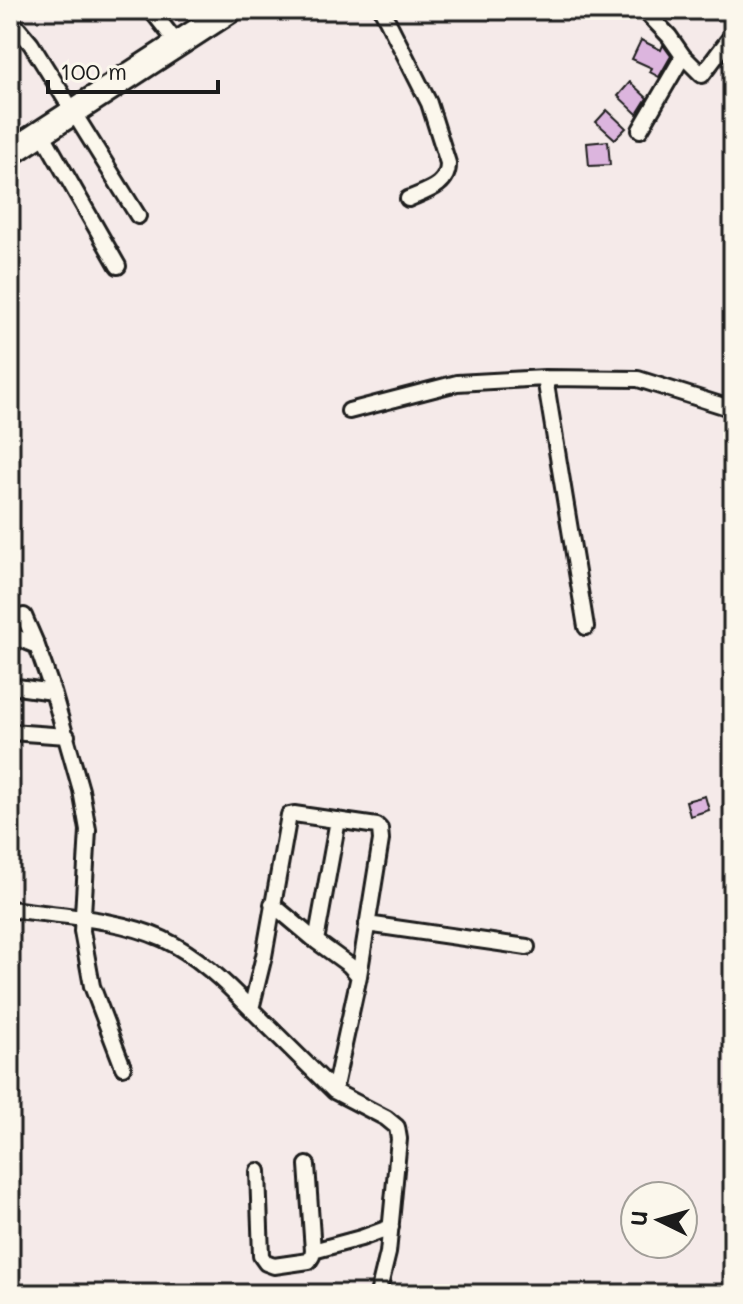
<svg xmlns="http://www.w3.org/2000/svg" width="743" height="1304" viewBox="0 0 743 1304" font-family="Mali,sans-serif">
<style>
.building{fill:#dcb5de;stroke:#1c1c1c;stroke-width:2}
.lines{fill:none;stroke-linecap:round;stroke-linejoin:round}
.street-casing{stroke:#1c1c1c;stroke-width:20}
.highway-casing{stroke:#1c1c1c;stroke-width:30}
.street{stroke:#fbf7ec;stroke-width:14}
.highway{stroke:#fbf7ec;stroke-width:24}
</style>
<rect width="100%" height="100%" fill="#f5eae9"/>
<filter id="ink" filterUnits="userSpaceOnUse"><feTurbulence type="fractalNoise" baseFrequency=".0125" numOctaves="2"/><feDisplacementMap in="SourceGraphic" scale="16" xChannelSelector="R" yChannelSelector="G"/><feConvolveMatrix kernelMatrix="1 2 1 2 8 2 1 2 1" color-interpolation-filters="sRGB"/></filter>
<g filter="url(#ink)">
<!-- building -->
<path class="building" d="M 641,40 L 661,50 L 663,45 L 671,56 L 659,77 L 650,72 L 652,68 L 632,59 Z
M 630,82 L 647,98 L 637,114 L 618,96 Z
M 607,110 L 626,128 L 615,139 L 596,122 Z
M 608,141 L 610,165 L 589,166 L 587,143 Z
M 705,796 L 709,810 L 690,816 L 686,801 Z"/>
<g class="lines">
<!-- street casing -->
<g class="street-casing">
<path id="street" d="M 151,10 L 177,43
M 382,10 L 429,103 L 448,163 C 449,186 426,191 408,199
M 10,19 L 31,44 L 138,216
M 683,56 L 702,75 L 733,34
M 640,130 L 683,56 L 669,36 L 644,10
M 42,133 L 118,266
M 545,378 L 586,627
M 349,411 L 457,383 L 545,378 L 638,379 L 733,409
M 24,616 L 37,646 L 53,692 L 81,790 L 88,830 L 82,931 L 92,986 L 123,1067
M 10,638 L 18,638 L 37,646
M 10,686 L 53,692
M 10,732 L 67,736
M 272,904 L 316,941 L 349,965 L 359,976 L 381,840 L 380,829 L 377,826 L 294,814 L 289,815 L 264,956 L 251,1009 L 334,1091 L 386,1118 L 397,1127 L 399,1139 L 388,1253 L 378,1294
M 10,909 C 59,916 117,918 163,939 C 197,955 225,982 251,1009
M 367,924 L 527,947
M 316,941 L 338,820
M 334,1091 L 359,976
M 307,1165 L 313,1251
M 258,1171 L 261,1256 L 266,1263 L 274,1266 L 309,1261 L 312,1256 L 313,1251 L 361,1238 L 391,1227"/>
</g>
<!-- highway casing -->
<g class="highway-casing">
<path id="highway" d="M 10,153 L 230,10"/>
</g>
<!-- street -->
<use href="#street" class="street"/>
<!-- highway -->
<use href="#highway" class="highway"/>
</g>
</g>
<!-- margin -->
<rect width="743" height="1304" fill="none" stroke="#fbf7ec" stroke-width="40"/>
<rect x="20" y="20" width="703" height="1264" fill="none" stroke="#1c1c1c" stroke-width="3" filter="url(#ink)"/>
<!-- north arrow -->
<g transform="translate(659 1220) rotate(275)"><circle r="38" fill="#fbf7ec" stroke="#a29f99" stroke-width="2"/>
<path d="M0-6L14 30L0 20L-14 30Z" fill="#1c1c1c"/>
<text y="-12" font-size="22" font-weight="bold" text-anchor="middle" fill="#1c1c1c">U</text>
</g>
<!-- scale -->
<path d="M48 80v12h170v-12" fill="none" stroke="#1c1c1c" stroke-width="4"/>
<text x="60" y="80" font-size="24" fill="#1c1c1c" stroke="#fbf7ec" stroke-width="6" paint-order="stroke">100 m</text>
</svg>
